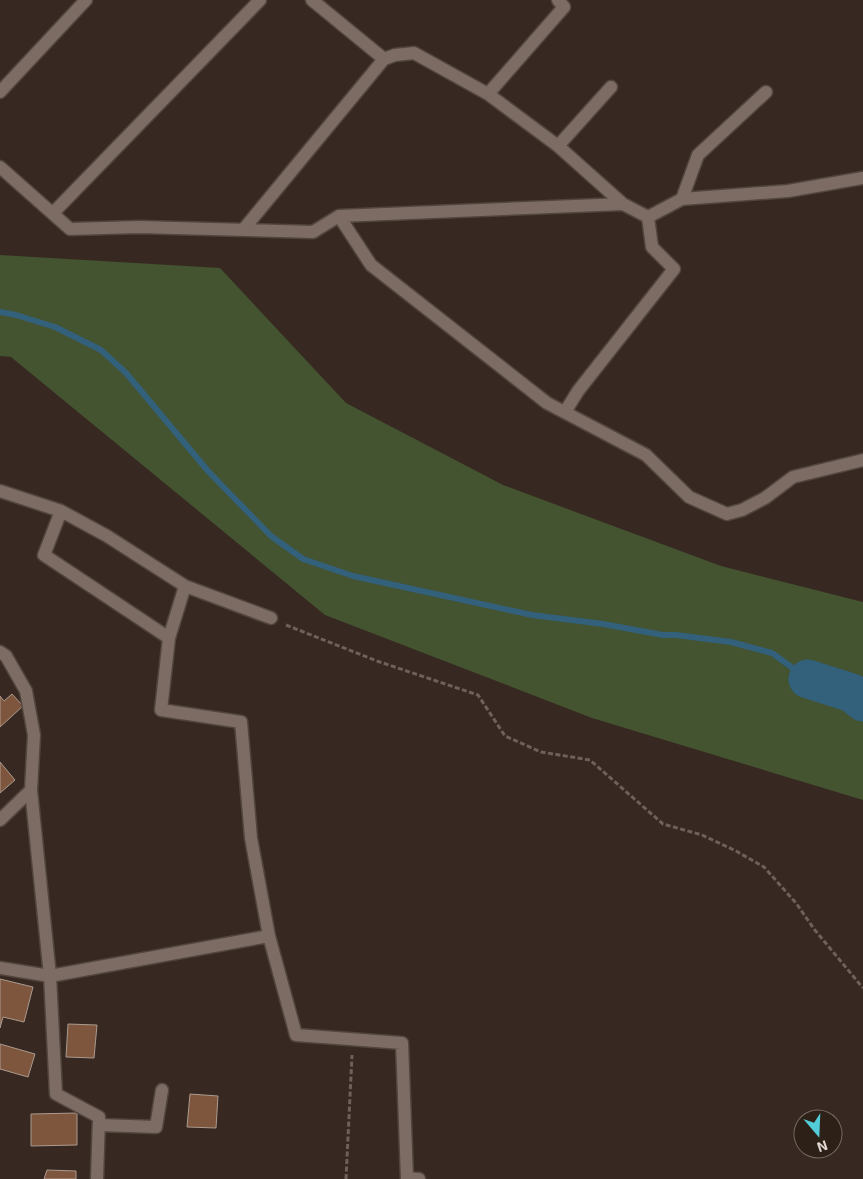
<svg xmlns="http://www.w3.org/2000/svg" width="863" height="1179" viewBox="0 0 863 1179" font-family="'Exo 2',sans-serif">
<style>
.green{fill:#445330}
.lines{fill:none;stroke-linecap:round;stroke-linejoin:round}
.stream{stroke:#33607a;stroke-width:6}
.river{stroke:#33607a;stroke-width:39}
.building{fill:#7e563d;stroke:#ab9a8f}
.minor-casing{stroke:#51453e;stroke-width:15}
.path{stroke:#6e615a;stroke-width:3;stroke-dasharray:5 2.5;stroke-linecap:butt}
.minor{stroke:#7d6c63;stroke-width:12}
</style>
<rect width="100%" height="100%" fill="#372921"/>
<!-- green -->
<path class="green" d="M 0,255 L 220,268 L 346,403 L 503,485 L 721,566 L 863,602 L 863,800 L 592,718 L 325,615 L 11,357 L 0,356 Z"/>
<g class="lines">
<!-- stream -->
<path class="stream" d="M 0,312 L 16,315 L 55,327 L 101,350 L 126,373 L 208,471 L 271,536 L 303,559 L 353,576 L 532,615 L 603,624 L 663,635 L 676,635 L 731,642 L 772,653 L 808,679"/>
<!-- river -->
<path class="river" d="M 808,679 L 852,693 L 863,702"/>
</g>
<!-- building -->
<path class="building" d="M 12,694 L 23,706 L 0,727 L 0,696 L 4,701 Z
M 0,762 L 15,780 L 0,793 Z
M 0,979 L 33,987 L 24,1022 L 3,1017 L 0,1028 Z
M 68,1024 L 97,1025 L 94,1058 L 66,1057 Z
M 0,1044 L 35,1054 L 28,1077 L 0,1069 Z
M 190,1094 L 218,1096 L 216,1128 L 187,1127 Z
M 77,1113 L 77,1145 L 31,1146 L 31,1114 Z
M 47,1170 L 76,1171 L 76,1179 L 44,1179 Z"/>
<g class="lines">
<!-- minor casing -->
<g class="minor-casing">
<path id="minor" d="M 312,0 L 384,59 L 395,55 L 414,53 L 488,94 L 558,146 L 623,204 L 648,217 L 682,199 L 788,191 L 863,178
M 0,92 L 86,0
M 488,94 L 564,7 L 558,0
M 558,146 L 611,87
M 0,167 L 70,229 L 139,227 L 313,232 L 339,216 L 623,204
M 682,199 L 698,155 L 766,92
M 53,213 L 260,0
M 339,216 L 371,265 L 547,403 L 646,455 L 689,497 L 727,514 L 742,510 L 765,498 L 793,477 L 863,460
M 243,230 L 384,59
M 565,412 L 578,391 L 674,269 L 652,247 L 648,217
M 0,491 L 61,511 L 107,536 L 185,586 L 271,618
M 61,511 L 44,555 L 169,638
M 0,652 L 6,656 L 26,691 L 34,735 L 31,790 L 50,976 L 269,936 L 251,838 L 241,722 L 161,710 L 169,638 L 185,586
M 0,820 L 31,790
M 269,936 L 296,1035 L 402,1043 L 407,1178 L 419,1179
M 0,968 L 50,976 L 56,1094 L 99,1117 L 97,1179
M 99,1125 L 156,1127 L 162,1090"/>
</g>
<!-- path -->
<path class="path" d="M 286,625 L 377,661 L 478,695 L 505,736 L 541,752 L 590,760 L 663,824 L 702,835 L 736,851 L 764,867 L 796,903 L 814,929 L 863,988
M 346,1179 L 352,1055"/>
<!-- minor -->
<use href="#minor" class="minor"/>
</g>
<!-- north arrow -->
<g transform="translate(818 1134) rotate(161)"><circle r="24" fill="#2d2017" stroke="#756a62"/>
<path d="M0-4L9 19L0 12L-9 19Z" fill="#52ccd6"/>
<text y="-8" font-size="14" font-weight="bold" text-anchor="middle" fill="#e2d8d3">N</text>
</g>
</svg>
